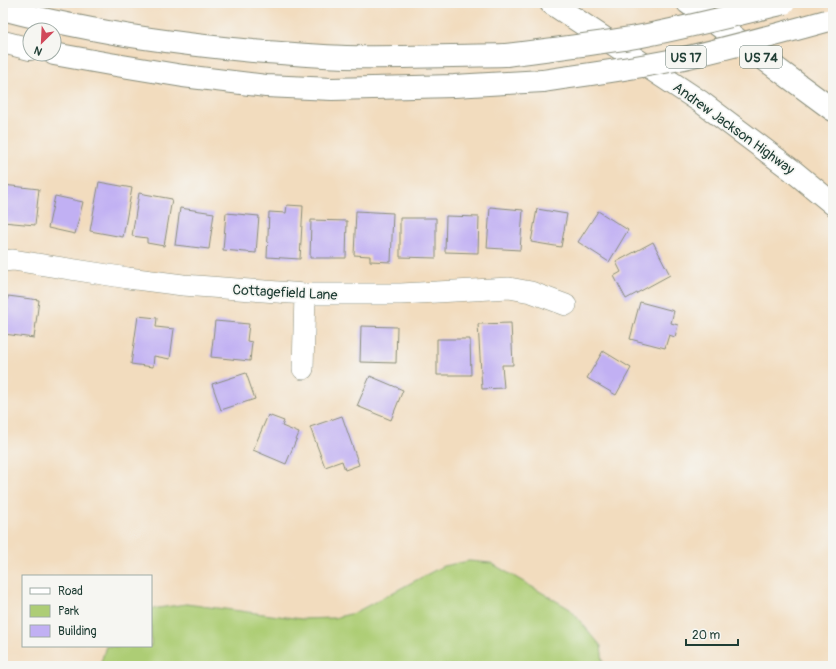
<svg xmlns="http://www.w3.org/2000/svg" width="836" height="669" viewBox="0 0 836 669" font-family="Pangolin,sans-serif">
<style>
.green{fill:#adcd75;stroke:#668554}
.building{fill:#c1b0f3}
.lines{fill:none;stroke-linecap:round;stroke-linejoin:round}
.minor-casing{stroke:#888c79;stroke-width:22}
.motorway-casing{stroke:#888c79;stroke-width:24}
.minor{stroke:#fff;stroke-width:21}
.motorway{stroke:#fff;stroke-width:22}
.motorway-bridge-casing{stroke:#888c79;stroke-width:24;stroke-linecap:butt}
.motorway-bridge{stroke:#fff;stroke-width:22}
.labels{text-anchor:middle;stroke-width:3.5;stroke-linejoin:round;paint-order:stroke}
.shield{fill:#f6f6f2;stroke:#60746d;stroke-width:1}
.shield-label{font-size:13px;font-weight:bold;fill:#1f3d34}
.street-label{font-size:14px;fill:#1f3d34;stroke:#f6f6f2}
</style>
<rect width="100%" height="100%" fill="#f6f6f2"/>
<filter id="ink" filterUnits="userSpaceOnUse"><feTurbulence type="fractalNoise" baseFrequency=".025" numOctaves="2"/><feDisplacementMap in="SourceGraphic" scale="8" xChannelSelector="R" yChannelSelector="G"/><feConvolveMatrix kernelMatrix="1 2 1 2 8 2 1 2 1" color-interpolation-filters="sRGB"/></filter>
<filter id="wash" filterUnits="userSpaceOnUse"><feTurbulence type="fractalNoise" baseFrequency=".012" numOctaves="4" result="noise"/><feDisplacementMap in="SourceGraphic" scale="16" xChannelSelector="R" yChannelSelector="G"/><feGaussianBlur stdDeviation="0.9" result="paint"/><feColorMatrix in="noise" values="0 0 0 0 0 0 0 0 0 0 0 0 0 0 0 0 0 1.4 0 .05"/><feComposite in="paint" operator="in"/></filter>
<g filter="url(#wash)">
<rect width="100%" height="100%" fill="#f2dcbe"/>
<!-- green -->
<path class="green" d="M 469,561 L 491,563 L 570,609 L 601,646 L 603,662 L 600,666 L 98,666 L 102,659 L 106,646 L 151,646 L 151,609 L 186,604 L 302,619 L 334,618 L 354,613 L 443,566 Z"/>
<g id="blocks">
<!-- building -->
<path class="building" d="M 99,182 L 132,188 L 123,237 L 90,231 Z
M 3,185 L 39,189 L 35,225 L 3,222 Z
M 139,193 L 172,199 L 164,246 L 147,243 L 147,238 L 132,236 Z
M 55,196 L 83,202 L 75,234 L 48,228 Z
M 287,205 L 303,206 L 300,259 L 267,257 L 269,212 L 286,213 Z
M 490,207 L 523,210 L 520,250 L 487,248 Z
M 180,208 L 214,213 L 209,249 L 175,245 Z
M 537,209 L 567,214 L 561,247 L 531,242 Z
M 356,211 L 393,213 L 391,262 L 370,261 L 370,256 L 354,255 Z
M 598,211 L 628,230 L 609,262 L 578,242 Z
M 226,213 L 259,216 L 256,253 L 223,250 Z
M 446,216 L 479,217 L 478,253 L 445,252 Z
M 400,218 L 436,218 L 436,258 L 400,257 Z
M 311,220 L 347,221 L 346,258 L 310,258 Z
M 653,242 L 670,275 L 626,299 L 614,276 L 621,272 L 616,262 Z
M 8,296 L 39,300 L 34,338 L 4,334 Z
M 640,302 L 674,311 L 671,323 L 678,325 L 675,337 L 669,335 L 665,348 L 630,339 Z
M 138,316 L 157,318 L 156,327 L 174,329 L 170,359 L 154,356 L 153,367 L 131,364 Z
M 215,321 L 249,324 L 247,341 L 252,342 L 250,361 L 211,357 Z
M 511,323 L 513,365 L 502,365 L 504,388 L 482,389 L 478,324 Z
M 361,326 L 397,327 L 396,363 L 360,362 Z
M 437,339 L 470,339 L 471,375 L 437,375 Z
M 603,351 L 631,368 L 616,395 L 587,378 Z
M 246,373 L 255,399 L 221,410 L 212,384 Z
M 370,376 L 403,390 L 391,420 L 357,406 Z
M 268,415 L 284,421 L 282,426 L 299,433 L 286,464 L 253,450 Z
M 342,416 L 359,465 L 345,470 L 342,461 L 325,467 L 310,427 Z"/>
</g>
</g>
<g filter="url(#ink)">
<use href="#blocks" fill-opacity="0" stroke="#888c79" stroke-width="1"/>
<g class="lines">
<!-- minor casing -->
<g class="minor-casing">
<path id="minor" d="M 3,261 L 13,260 L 44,265 L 128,278 L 183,285 L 305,294 L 401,294 L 509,288 L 531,292 L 566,305
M 303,369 L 305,294"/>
</g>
<!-- motorway casing -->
<g class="motorway-casing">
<path id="motorway" d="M 551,3 L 701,102 L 793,171 L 833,204
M 688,3 L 833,110
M 3,9 C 34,18 66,24 97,30 C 149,40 201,46 253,51 C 284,53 315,56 346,57 C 400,58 453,56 506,55
M 3,42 L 30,49
M 54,54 L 110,64 L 183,76 L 266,86 L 332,89 L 454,86 L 543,81"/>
</g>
<!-- minor -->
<use href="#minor" class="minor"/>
<!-- motorway -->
<use href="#motorway" class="motorway"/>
<!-- motorway-bridge casing -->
<g class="motorway-bridge-casing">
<path id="motorway-bridge" d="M 506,55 C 551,49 597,44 642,36 C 689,27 736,15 784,3
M 543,81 C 590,74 638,68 684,58 C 732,47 779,34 826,21"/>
</g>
<!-- motorway-bridge -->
<use href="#motorway-bridge" class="motorway-bridge"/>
</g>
</g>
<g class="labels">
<!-- shield labels -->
<g class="shield">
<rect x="666" y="46" width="40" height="22" rx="3"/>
<rect x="740" y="46" width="42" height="22" rx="3"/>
</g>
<g class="shield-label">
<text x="686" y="62">US 17</text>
<text x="761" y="62">US 74</text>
</g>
<!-- street labels -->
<g class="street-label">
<text transform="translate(734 128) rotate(36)" y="5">Andrew Jackson Highway</text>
<text transform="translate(285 292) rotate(3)" y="5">Cottagefield Lane</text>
</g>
</g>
<!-- margin -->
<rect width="836" height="669" fill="none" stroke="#f6f6f2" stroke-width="16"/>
<!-- legend -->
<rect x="22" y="575" width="130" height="72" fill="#f6f6f2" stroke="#a0aca6"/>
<rect x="30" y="588" width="20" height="6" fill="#ffffff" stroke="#a0aca6"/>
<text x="58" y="595" font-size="12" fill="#1f3d34">Road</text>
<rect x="30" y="605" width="20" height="12" fill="#adcd75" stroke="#a0aca6"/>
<text x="58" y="615" font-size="12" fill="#1f3d34">Park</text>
<rect x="30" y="625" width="20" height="12" fill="#c1b0f3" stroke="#a0aca6"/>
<text x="58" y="635" font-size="12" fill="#1f3d34">Building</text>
<!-- north arrow -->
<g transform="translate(42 42) rotate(204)"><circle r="19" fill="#f6f6f2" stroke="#a0aca6"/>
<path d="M0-3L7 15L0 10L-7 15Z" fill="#d1495b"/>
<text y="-6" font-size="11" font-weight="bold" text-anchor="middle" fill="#1f3d34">N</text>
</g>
<!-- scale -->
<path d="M686 639v6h52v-6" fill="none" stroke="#1f3d34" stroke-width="2"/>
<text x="692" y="639" font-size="12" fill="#1f3d34" stroke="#f6f6f2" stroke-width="3" paint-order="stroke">20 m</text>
</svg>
